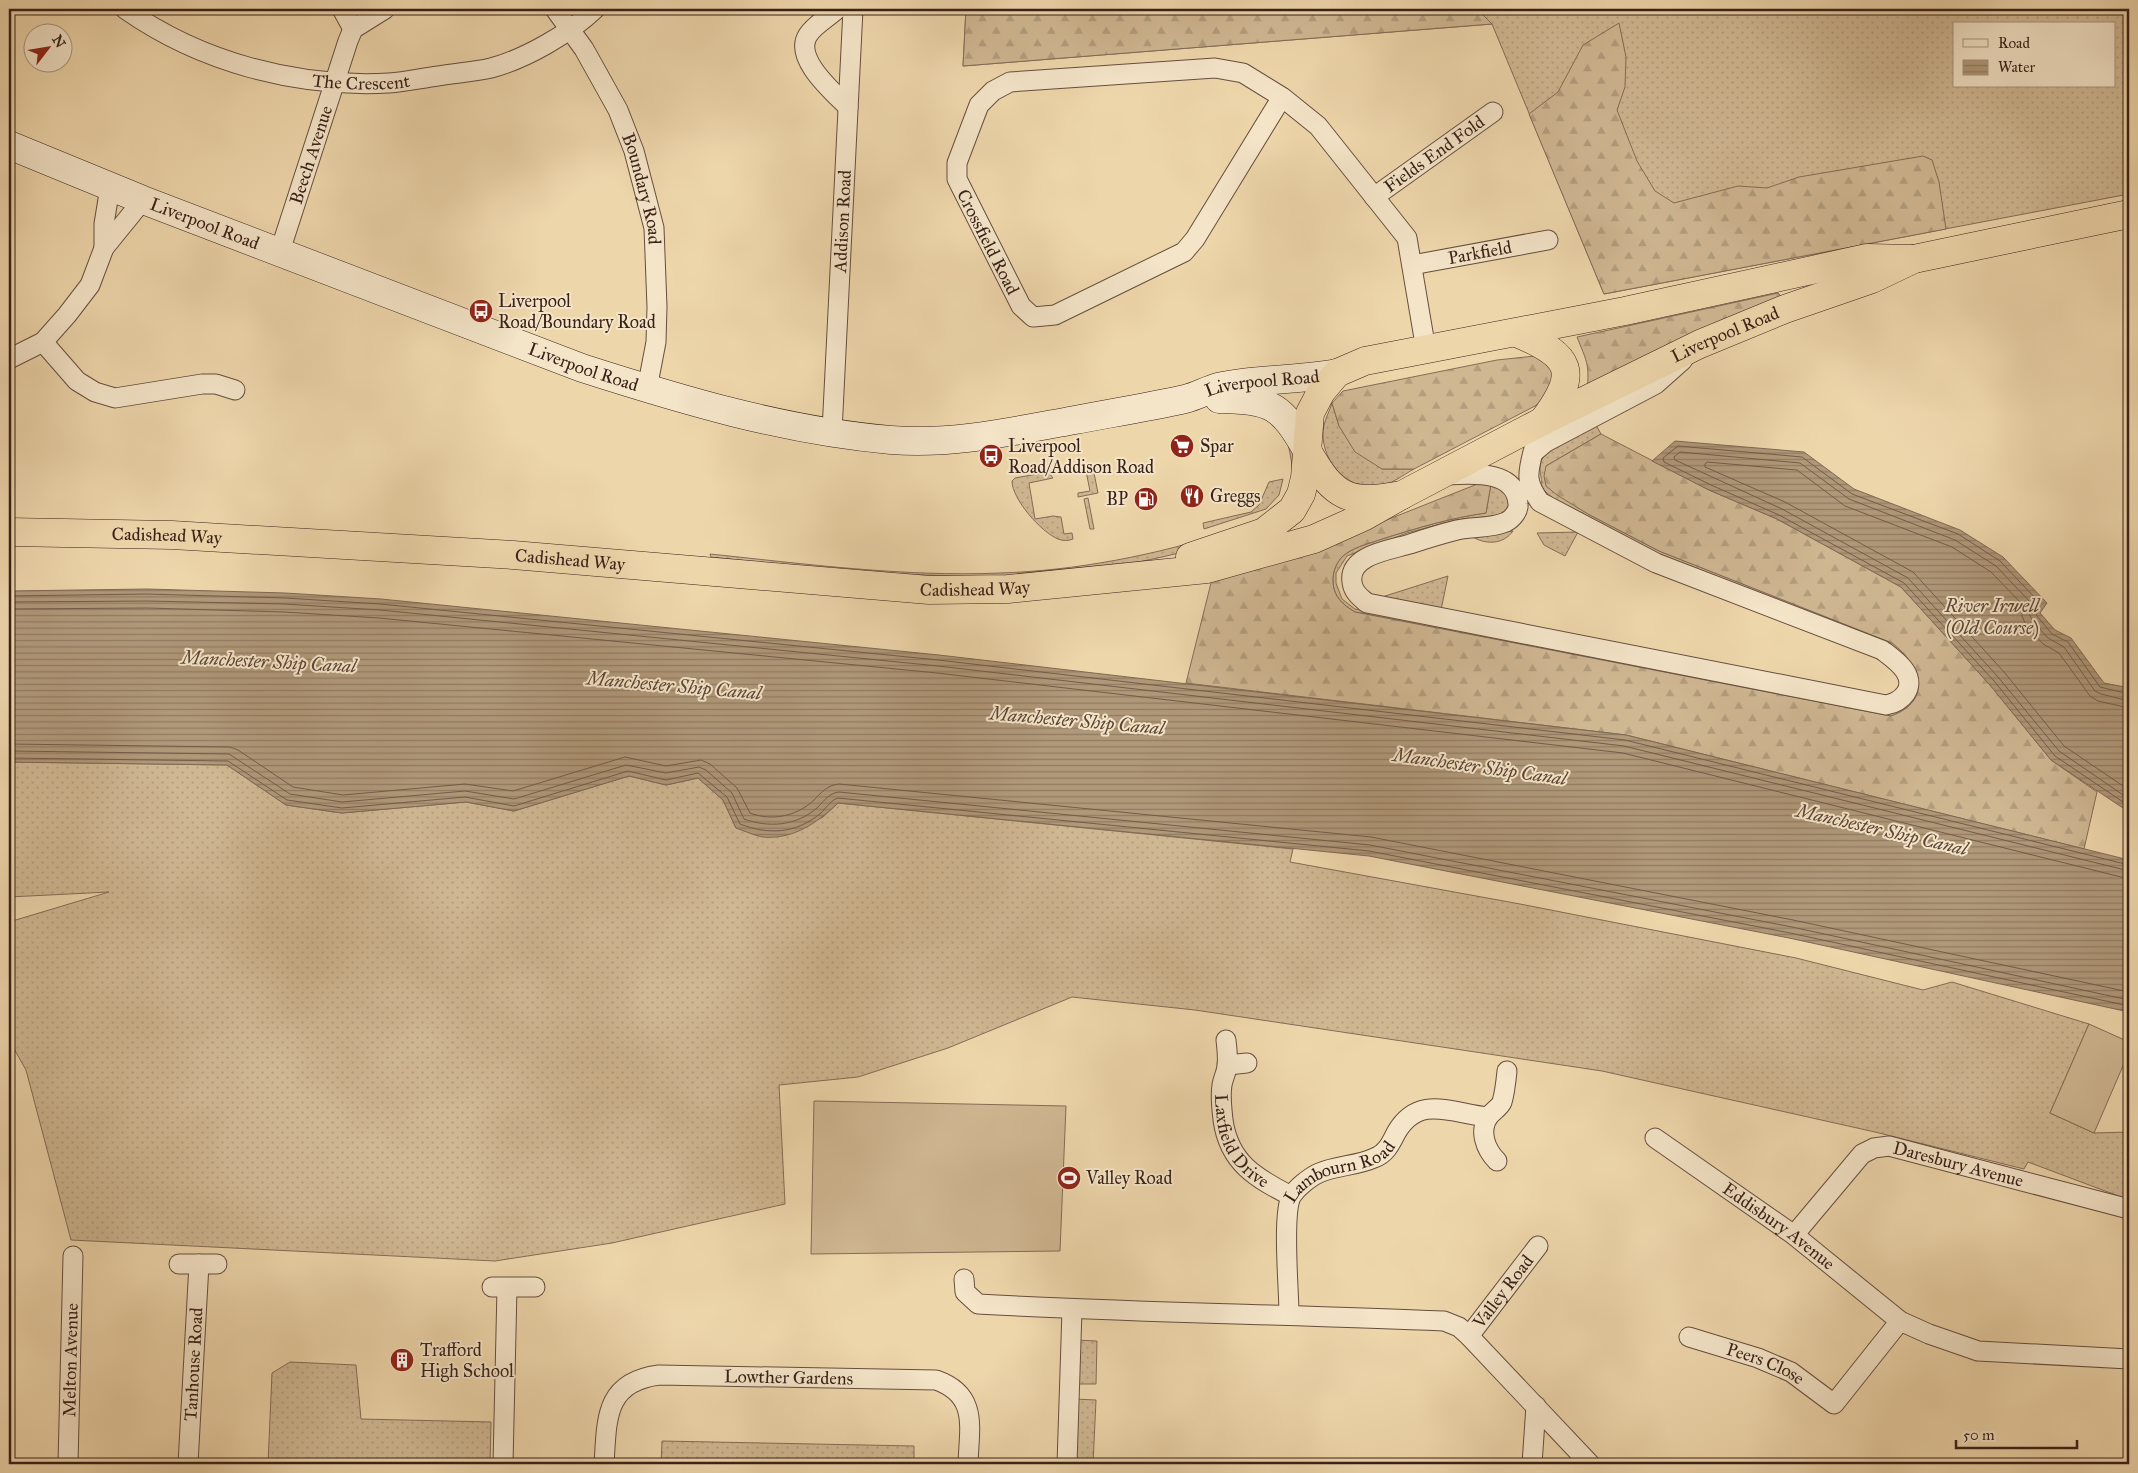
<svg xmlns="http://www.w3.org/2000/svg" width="2138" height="1473" viewBox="0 0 2138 1473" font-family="'IM FELL Great Primer',serif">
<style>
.grass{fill:url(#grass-dots);stroke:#846c56;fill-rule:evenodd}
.forest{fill:url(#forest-firs);stroke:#846c56}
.pitch{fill:#cfb792;stroke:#846c56}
.water{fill:url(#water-rules);stroke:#806853}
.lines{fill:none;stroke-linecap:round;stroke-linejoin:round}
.shore{stroke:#745c49;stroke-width:1}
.minor-casing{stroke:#664e3e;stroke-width:21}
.secondary-casing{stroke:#392119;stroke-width:29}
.trunk-casing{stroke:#392119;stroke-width:29}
.minor{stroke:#f4e4c8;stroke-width:19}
.secondary{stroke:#f4e4c8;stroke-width:28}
.trunk{stroke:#eed6ab;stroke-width:28}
.labels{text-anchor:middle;stroke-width:4;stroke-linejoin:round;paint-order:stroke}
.street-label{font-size:18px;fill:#392119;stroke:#f4e4c8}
.poi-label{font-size:18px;fill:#392119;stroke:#f4e4c8;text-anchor:start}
.water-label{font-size:19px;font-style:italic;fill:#5d4536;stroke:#f4e4c8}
</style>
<defs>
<pattern id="grass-dots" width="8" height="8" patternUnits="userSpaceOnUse" patternTransform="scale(1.25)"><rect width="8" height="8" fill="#cfb792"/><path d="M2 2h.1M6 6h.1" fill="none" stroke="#b29d7d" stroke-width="1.8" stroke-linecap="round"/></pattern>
<pattern id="forest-firs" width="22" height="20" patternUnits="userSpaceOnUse" patternTransform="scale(1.25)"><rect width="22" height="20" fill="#cfb792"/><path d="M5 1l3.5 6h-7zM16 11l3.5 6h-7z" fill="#b29d7d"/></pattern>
<pattern id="water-rules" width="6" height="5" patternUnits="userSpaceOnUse" patternTransform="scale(1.25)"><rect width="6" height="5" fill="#b09879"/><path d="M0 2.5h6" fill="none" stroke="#907c62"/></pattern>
</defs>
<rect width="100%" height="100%" fill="#eed6ab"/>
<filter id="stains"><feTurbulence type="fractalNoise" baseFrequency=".004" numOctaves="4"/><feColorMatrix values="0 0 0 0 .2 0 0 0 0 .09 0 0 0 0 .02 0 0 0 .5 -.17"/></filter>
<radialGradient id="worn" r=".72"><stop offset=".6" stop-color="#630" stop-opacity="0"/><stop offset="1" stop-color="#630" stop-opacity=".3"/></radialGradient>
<!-- grass -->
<path class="grass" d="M 966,9 L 2129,9 L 2129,194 L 1604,294 L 1492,24 L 963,66 ZM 1954,24 L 2114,24 L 2114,86 L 1954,86 Z
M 1332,403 L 1339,426 L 1382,469 L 1414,469 C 1403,475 1392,484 1380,486 C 1347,493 1317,457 1324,425 C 1326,417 1330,410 1332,403 Z
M 1278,416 C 1290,428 1302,466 1299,483 C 1294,522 1256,529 1224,540 C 1057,595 882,575 711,557 L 710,554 C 806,564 903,577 1000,573 C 1073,571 1159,555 1229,531 C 1256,522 1298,511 1293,475 C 1291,457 1289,435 1276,423 Z
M 1596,425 L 1601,434 L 1546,466 L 1588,514 L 1659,551 L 1892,643 C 1921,665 1933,701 1891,716 L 1355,612 C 1343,605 1334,597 1333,583 C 1332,572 1337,559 1347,553 C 1357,546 1371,543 1382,539 C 1417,528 1450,518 1486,513 L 1491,484 L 1506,492 L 1510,506 L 1502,515 L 1455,520 L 1407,533 L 1347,556 L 1336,573 L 1336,583 L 1342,599 L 1355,609 L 1891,713 L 1900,710 L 1908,704 L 1911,666 L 1658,556 L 1554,499 L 1539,486 L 1542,482 C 1539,468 1538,460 1550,450 Z
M 1085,465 L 1093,468 L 1098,493 L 1078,497 L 1078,493 L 1090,491 L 1086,471 L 1074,473 L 1076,467 Z
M 1048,472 L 1053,478 L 1029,483 L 1035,519 L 1053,516 L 1061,517 L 1064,534 L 1072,533 L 1073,539 C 1068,541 1063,541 1058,539 C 1041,532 1012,499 1012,481 L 1015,478 Z
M 1283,479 L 1279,495 L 1266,509 L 1204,529 L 1203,523 L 1251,512 L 1259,505 L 1269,482 Z
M 1088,498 L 1094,529 L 1090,529 L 1084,499 Z
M 1513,531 C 1503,545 1485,545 1471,536 L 1489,535 Z
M 1578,532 L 1565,556 L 1544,545 L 1537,533 Z
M 1448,576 L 1441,610 L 1382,597 Z
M 9,762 L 227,765 L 286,805 L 342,813 L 466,802 L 514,811 L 629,776 L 666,785 L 698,778 L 723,800 L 736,828 L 822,818 L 838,803 L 1293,849 L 1290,862 L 1520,904 L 1796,958 L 1923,990 L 1952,982 L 2089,1024 L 2050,1113 L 2094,1133 L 2129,1132 L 2129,1200 L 2028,1162 L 2024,1169 L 1875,1132 L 1602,1071 L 1195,1010 L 1072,997 L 948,1048 L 858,1077 L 779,1085 L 785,1204 L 612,1243 L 495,1261 L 71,1240 L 26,1070 L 9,1040 L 9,922 L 109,892 L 9,897 Z
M 1075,1340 L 1097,1341 L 1096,1384 L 1074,1384 Z
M 290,1362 L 356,1365 L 361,1419 L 491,1422 L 490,1464 L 268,1464 L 272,1373 Z
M 1074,1399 L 1096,1400 L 1093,1464 L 1071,1464 Z
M 662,1441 L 914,1446 L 914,1464 L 661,1464 Z"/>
<!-- forest -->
<path class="forest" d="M 966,9 L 1477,9 L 1492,24 L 963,66 Z
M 1619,23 L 1626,57 L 1625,87 L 1617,110 L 1637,161 L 1655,191 L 1674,203 L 1738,186 L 1767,188 L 1799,177 L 1923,156 L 1932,160 L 1939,182 L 1946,229 L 1604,294 L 1529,114 L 1558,92 L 1583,45 Z
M 1778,293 L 1782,297 L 1587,390 C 1590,364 1586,360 1577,337 Z
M 1535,356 L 1550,366 L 1555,382 L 1552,394 L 1535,406 L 1414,469 L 1382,469 L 1355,452 L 1339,426 L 1332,403 L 1343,391 L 1497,360 Z
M 1601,434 L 1709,490 L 1777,519 L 1901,587 L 1990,685 L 2051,760 L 2097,792 L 2084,849 L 1626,735 L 1186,683 L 1213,575 L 1331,542 L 1480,483 L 1491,484 L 1486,513 C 1450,518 1417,528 1382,539 C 1371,543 1357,546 1347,553 C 1337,559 1332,572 1333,583 C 1334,597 1343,605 1355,612 L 1891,716 C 1933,701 1921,665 1892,643 L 1659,551 L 1588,514 L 1557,495 L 1546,486 L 1544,476 L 1546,466 Z"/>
<!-- pitch -->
<path class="pitch" d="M 2089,1024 L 2129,1042 L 2129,1052 L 2094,1133 L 2050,1113 Z
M 814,1101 L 1066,1106 L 1060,1251 L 811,1254 Z"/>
<!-- water -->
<path class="water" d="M 1675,441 L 1804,452 L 1854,489 L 1960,530 L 2003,557 L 2047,603 L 2040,613 L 2055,630 L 2071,638 L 2104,683 L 2125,687 L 2129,691 L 2129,812 L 2051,760 L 1990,685 L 1901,587 L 1777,519 L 1709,490 L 1652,461 Z
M 147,589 L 285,593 L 381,599 L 939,655 L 1626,735 L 2129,860 L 2129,1012 L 1789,938 L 1369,856 L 838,803 C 817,823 793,840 762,837 C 754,835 744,831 736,828 L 723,800 L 698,778 L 666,785 L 629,776 L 514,811 L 466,802 L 342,813 L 286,805 L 227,765 L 9,762 L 9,591 Z"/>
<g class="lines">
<!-- shore -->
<path class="shore" d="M 9,596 L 147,594 L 285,598 L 380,604 L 938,660 L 1625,740 L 2129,865
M 9,602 L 147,601 L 284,604 L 380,610 L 938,666 L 1624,746 L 2129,871
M 9,609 L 147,608 L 284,612 L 379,618 L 937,673 L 1623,753 L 2129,879
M 2129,694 L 2100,687 L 2068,642 L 2052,634 L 2037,616 L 2035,612 L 2039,602 L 2000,561 L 1958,534 L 1852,494 L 1802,457 L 1678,446 L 1663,458 L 1664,462 L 1711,485 L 1779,515 L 1904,583 L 1994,681 L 2055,756 L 2129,806
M 2129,701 L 2101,694 L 2095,691 L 2064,647 L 2048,638 L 2032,620 L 2029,613 L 2031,603 L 1996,566 L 1955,540 L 1849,499 L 1800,463 L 1680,452 L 1674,457 L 1675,460 L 1782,509 L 1908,578 L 1998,677 L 2059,751 L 2129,799
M 2129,708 L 2098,701 L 2090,696 L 2059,653 L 2043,644 L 2026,625 L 2022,616 L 2022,604 L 1991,572 L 1952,547 L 1845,506 L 1797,470 L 1707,462 L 1705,464 L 1705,467 L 1785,502 L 1913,572 L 2004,672 L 2064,746 L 2129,790
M 9,744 L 230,747 L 238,750 L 293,787 L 343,795 L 465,784 L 513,791 L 625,757 L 666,766 L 701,760 L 710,764 L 737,788 L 750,813 C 771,821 795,817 813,801 C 821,793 827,785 839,784 L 1371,837 L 1793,920 L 2129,992
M 9,751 L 229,754 L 290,794 L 342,802 L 465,791 L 514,799 L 626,765 L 666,773 L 699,767 L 706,770 L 732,793 L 744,819 C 769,828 796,826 817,808 C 824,801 829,793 839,792 L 1370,845 L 1792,927 L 2129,1000
M 9,758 L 228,761 L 287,800 L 342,808 L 465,797 L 514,806 L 628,771 L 666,780 L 698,773 L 727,797 L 740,824 C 768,835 796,834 821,813 C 826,808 831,800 838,798 L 1369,851 L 1790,933 L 2129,1006"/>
<!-- minor casing -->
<g class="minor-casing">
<g id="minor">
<path id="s1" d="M 125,9 C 200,62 297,88 389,83 C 406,82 422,78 438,76 C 455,73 474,72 491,68 C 525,59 569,34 595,9"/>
<path d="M 342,9 L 353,29"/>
<path id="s2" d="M 555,9 L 584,49 L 618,110 L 634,151 L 654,228 L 657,307 L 656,342 L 647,389"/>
<path d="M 837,9 C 829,17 814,25 808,35 C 793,58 833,92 848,107"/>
<path d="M 1282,97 L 1195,239 L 1184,252 L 1055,315 L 1033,317 L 1021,306 L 957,179 L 957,163 L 979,105 L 993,91 L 1010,82 L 1215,68 L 1243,73 L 1282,97 L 1318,126 L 1407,238 L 1426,350"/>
<path id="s3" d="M 1374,197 L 1493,112"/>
<path d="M 104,248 L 104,224 L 110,187"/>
<path id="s4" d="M 280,251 L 348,41 L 353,29 L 385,9"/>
<path id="s5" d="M 1412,265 L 1548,240"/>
<path d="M 43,342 L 77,381 L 95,392 L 115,398 L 202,384 L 216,384 L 235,390"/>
<path d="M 9,359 L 43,342 L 67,315 L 90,285 L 104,248 L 143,200"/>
<path id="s6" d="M 832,432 L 853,9"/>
<path d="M 1534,452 L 1546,442 L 1656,384 L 1683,360"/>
<path d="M 1446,475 C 1471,474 1516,469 1518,504 C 1519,511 1512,519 1506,522 C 1490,529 1473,526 1457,530 C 1441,534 1425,539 1410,544 C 1390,550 1348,555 1352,582 C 1353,592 1360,597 1367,603 L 1886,705 C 1902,702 1916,688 1905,671 C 1899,662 1890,656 1882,650 L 1656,563 L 1540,502 C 1526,482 1527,475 1533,452 C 1536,442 1539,432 1543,421"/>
<path id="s7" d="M 1226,1040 C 1227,1048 1228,1058 1227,1067 C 1226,1073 1223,1079 1222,1085 C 1220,1096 1222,1109 1223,1120 C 1229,1163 1256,1178 1291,1196"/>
<path d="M 1227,1065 L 1247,1063"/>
<path id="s8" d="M 1655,1138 L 1794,1235 L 1900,1321 L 1929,1334 L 1978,1351 L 2129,1359"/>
<path d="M 1497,1161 C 1486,1150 1478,1131 1489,1116 C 1493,1111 1500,1107 1502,1102 C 1505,1092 1506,1081 1507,1071"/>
<path id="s9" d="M 1794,1235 L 1862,1154 L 1874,1148 L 1889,1146 L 2129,1209"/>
<path d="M 179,1264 L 217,1264"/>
<path d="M 964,1279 L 965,1292 L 978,1304 C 1133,1313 1289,1314 1444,1321 L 1459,1327 L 1469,1336 L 1590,1464"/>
<path d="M 492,1287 L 535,1287"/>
<path id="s10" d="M 1289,1314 C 1289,1289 1282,1216 1291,1197 C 1296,1188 1310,1177 1319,1173 C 1337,1165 1357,1166 1374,1158 C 1386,1154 1391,1143 1396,1133 C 1419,1093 1453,1114 1488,1117"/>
<path id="s11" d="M 1469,1336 L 1538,1246"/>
<path id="s12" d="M 1689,1337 L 1758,1358 L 1791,1372 L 1834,1404 L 1900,1321"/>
<path id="s13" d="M 68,1464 L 73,1256"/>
<path id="s14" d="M 188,1464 L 199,1264"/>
<path d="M 503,1464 L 507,1288"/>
<path id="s15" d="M 604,1464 C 607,1420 604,1382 659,1375 L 936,1380 C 979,1395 969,1428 968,1464"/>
<path d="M 1067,1464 L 1072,1310"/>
<path d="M 1532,1464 L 1536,1406"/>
</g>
</g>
<!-- secondary casing -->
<g class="secondary-casing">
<g id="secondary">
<path id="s16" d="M 9,145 L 143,200 L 582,368 C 682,400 785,431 891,440 C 953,445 1014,431 1075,420 C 1112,413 1149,407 1185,399 C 1197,396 1207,390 1218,387 C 1257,378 1298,381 1337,373"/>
<path d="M 1219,399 C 1273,400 1281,405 1308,452"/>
</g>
</g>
<!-- trunk casing -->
<g class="trunk-casing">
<g id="trunk">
<path d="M 1517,333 C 1572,356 1580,372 1543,421"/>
<path id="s17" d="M 1308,452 C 1334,498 1349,505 1402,495 L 1543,421 L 1700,344 L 1785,309 L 1872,279 L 1914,259 L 2129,214"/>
<path id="s18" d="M 9,532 L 172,535 L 513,555 L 929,590 L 1008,589 L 1207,569 L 1314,539 L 1363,517 L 1402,495"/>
<path d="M 1190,557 L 1264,532 L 1292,510 L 1301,494 L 1305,478 L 1310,413 L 1321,392 L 1337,373 L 1365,361 L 1625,311 L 1867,258 L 1914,259"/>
</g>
</g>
<!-- minor -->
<use href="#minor" class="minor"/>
<!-- secondary -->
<use href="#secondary" class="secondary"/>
<!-- trunk -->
<use href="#trunk" class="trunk"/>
</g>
<!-- icons -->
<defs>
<g id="bus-disc" transform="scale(1.25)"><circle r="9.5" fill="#8f2418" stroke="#f4e4c8"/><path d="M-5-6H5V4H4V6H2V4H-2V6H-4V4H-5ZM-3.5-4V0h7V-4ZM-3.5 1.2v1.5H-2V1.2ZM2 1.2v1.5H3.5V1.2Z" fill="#fff"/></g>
<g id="supermarket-disc" transform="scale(1.25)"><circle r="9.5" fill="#8f2418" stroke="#f4e4c8"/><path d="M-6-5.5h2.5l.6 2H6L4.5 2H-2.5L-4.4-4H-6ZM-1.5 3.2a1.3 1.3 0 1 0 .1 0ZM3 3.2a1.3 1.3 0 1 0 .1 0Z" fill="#fff"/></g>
<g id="restaurant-disc" transform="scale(1.25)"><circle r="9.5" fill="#8f2418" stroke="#f4e4c8"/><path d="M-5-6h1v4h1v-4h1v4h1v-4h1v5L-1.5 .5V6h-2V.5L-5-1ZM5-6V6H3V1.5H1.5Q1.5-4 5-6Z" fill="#fff"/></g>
<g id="fuel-disc" transform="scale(1.25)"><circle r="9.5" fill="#8f2418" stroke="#f4e4c8"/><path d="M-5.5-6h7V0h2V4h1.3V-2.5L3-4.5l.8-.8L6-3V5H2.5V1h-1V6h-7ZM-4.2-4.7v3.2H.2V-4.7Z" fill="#fff"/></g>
<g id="stadium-disc" transform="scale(1.25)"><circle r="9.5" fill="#8f2418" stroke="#f4e4c8"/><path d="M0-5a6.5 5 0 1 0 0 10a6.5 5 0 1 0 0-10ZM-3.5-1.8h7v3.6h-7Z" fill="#fff"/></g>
<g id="building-disc" transform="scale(1.25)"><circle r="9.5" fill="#8f2418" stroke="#f4e4c8"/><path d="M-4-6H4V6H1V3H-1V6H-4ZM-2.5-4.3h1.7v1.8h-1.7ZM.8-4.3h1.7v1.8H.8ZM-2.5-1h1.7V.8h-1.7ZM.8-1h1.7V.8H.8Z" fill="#fff"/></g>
</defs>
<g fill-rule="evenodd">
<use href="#bus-disc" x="481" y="311"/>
<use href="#supermarket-disc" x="1182" y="446"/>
<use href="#bus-disc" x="991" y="456"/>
<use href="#restaurant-disc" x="1192" y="496"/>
<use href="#fuel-disc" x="1146" y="499"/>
<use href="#stadium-disc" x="1069" y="1178"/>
<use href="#building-disc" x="402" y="1360"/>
</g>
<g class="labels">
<!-- street labels -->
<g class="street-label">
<text dy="6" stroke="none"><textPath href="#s1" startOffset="251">The Crescent</textPath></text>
<text dy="6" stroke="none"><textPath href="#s4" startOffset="101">Beech Avenue</textPath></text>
<text dy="6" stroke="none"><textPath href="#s3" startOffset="74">Fields End Fold</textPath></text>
<text dy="6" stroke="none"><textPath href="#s2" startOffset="202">Boundary Road</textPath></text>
<text dy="6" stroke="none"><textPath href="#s6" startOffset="211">Addison Road</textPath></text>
<text dy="6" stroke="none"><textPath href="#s16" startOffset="211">Liverpool Road</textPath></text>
<text transform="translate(988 242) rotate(63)" y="6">Crossfield Road</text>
<text dy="6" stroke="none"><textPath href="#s5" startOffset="69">Parkfield</textPath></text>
<text dy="6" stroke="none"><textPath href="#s17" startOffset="476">Liverpool Road</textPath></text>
<text dy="6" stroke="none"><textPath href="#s16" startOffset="616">Liverpool Road</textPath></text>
<text dy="6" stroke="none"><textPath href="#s16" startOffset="1310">Liverpool Road</textPath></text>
<text dy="6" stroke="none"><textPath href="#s18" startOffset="158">Cadishead Way</textPath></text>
<text dy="6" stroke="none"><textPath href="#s18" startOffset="562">Cadishead Way</textPath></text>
<text dy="6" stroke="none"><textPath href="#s18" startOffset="968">Cadishead Way</textPath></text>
<text dy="6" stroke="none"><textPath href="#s7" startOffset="108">Laxfield Drive</textPath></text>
<text dy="6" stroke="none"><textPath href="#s9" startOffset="206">Daresbury Avenue</textPath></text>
<text dy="6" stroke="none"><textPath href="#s10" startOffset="174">Lambourn Road</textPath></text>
<text dy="6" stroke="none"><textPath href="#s8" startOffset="152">Eddisbury Avenue</textPath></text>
<text dy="6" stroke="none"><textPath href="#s11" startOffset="56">Valley Road</textPath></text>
<text dy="6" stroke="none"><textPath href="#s13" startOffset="104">Melton Avenue</textPath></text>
<text dy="6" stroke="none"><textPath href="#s14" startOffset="100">Tanhouse Road</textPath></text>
<text dy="6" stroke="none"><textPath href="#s12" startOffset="81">Peers Close</textPath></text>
<text dy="6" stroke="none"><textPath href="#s15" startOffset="248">Lowther Gardens</textPath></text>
</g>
<!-- poi labels -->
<g class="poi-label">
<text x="498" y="307">Liverpool<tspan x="498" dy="21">Road/Boundary Road</tspan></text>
<text x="1008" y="452">Liverpool<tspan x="1008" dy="21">Road/Addison Road</tspan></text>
<text x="1200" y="452">Spar</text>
<text x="1210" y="502">Greggs</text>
<text x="1128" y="505" text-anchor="end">BP</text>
<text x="1086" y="1184">Valley Road</text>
<text x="420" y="1356">Trafford<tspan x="420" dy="21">High School</tspan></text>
</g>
<!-- water labels -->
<g class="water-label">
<text x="1992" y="612">River Irwell<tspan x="1992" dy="22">(Old Course)</tspan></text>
<text transform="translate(269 661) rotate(3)" y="7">Manchester Ship Canal</text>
<text transform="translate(674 685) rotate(5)" y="7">Manchester Ship Canal</text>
<text transform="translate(1077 720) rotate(5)" y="7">Manchester Ship Canal</text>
<text transform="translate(1480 766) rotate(8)" y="7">Manchester Ship Canal</text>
<text transform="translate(1882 829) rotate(13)" y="7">Manchester Ship Canal</text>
</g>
</g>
<!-- margin -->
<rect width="2138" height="1473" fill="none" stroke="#eed6ab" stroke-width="30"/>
<rect x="10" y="10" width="2118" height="1453" fill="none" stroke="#392119" stroke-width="2.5"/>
<rect x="15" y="15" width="2108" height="1443" fill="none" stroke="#392119"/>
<!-- legend -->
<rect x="1953" y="22" width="162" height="65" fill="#f4e4c8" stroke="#a99682"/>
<rect x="1963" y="39" width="25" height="8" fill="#f4e4c8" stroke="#a99682"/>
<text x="1998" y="48" font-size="15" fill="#392119">Road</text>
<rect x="1963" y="60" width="25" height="15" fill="url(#water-rules)" stroke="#a99682"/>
<text x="1998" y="72" font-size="15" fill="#392119">Water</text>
<!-- north arrow -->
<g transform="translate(48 48) rotate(59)"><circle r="24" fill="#f4e4c8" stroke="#a99682"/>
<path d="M0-4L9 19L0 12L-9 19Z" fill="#8f2418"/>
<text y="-8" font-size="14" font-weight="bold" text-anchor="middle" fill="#392119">N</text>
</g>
<!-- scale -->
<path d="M1956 1440v8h121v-8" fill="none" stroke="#392119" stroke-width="2.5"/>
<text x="1963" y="1440" font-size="15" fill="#392119" stroke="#f4e4c8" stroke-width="4" paint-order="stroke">50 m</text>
<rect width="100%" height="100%" filter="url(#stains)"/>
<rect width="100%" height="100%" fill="url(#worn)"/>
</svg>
